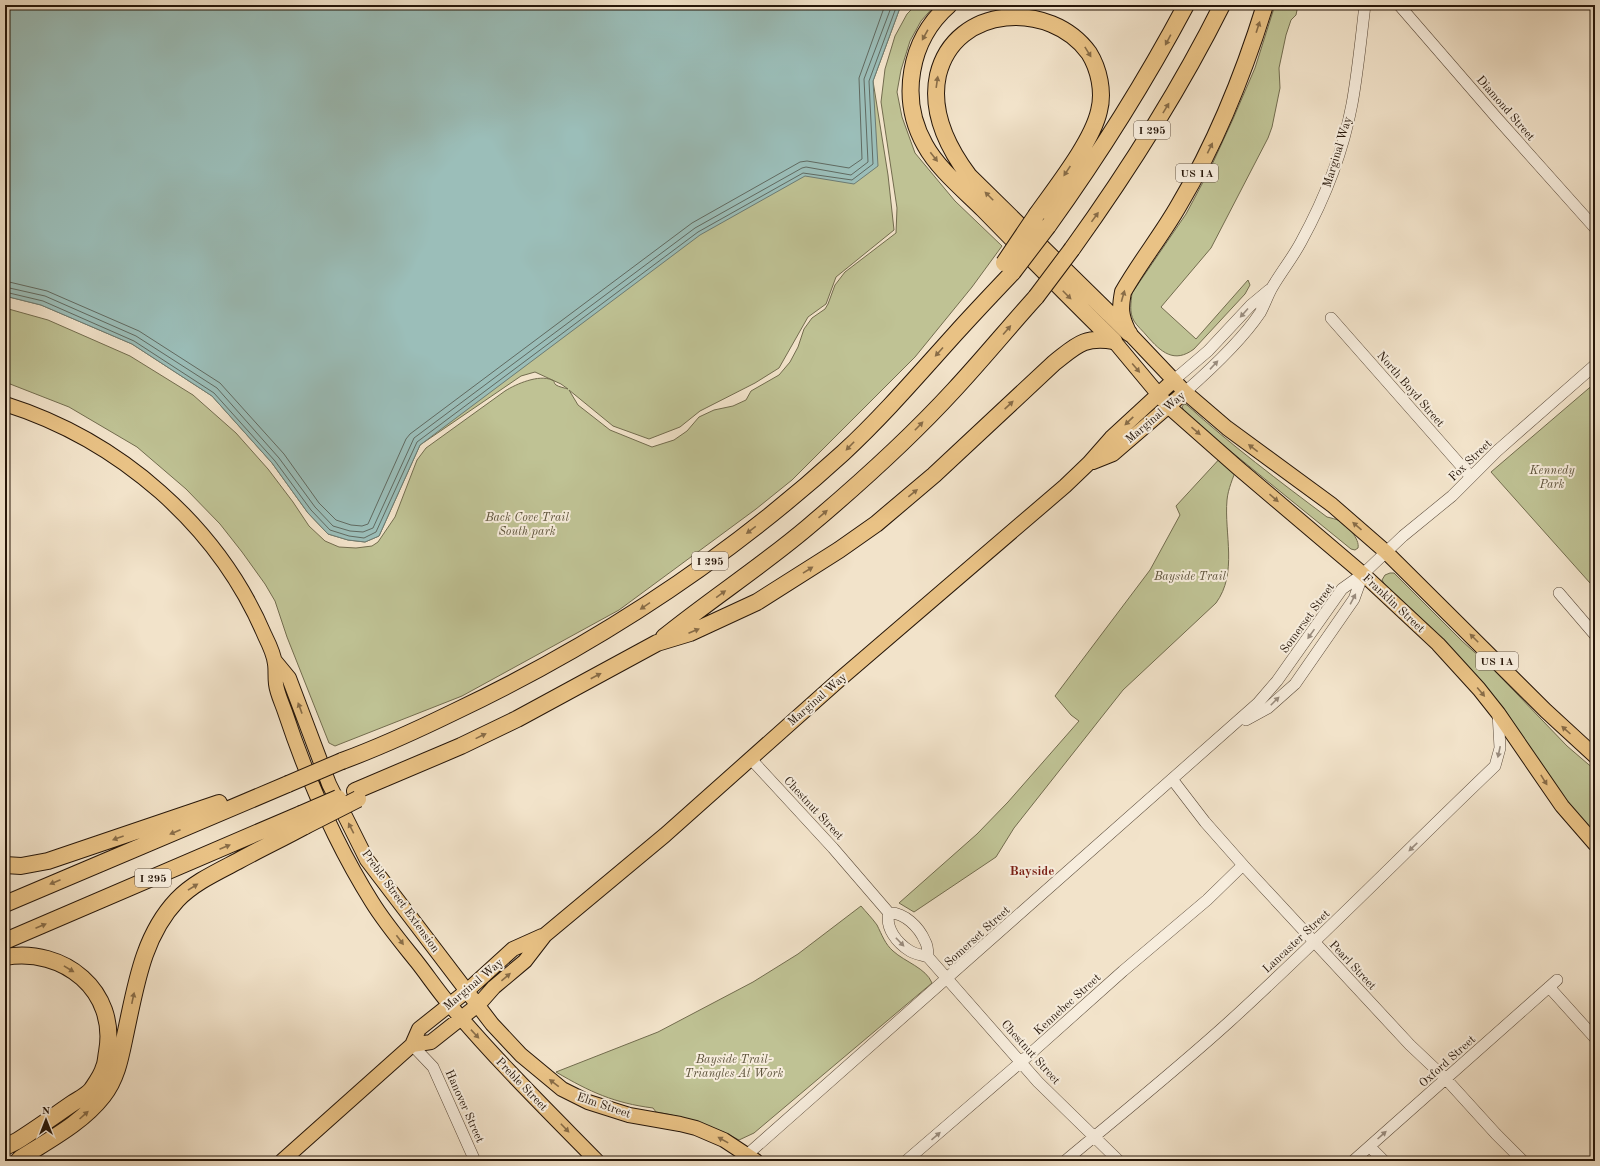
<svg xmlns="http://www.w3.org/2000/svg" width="1600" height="1166" viewBox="0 0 1600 1166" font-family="'Old Standard TT',serif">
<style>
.green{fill:#bfc294;stroke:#726c4e}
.water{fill:#9bbeb9;stroke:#6c7b73}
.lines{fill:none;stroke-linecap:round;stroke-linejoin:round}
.shore{stroke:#606a61;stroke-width:1}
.minor-casing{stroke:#594939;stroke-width:12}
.major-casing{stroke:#261609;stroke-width:16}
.highway-casing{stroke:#261609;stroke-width:18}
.minor{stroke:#f7eddd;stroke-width:11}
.major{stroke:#e9c285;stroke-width:14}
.highway{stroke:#e9c285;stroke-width:16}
.highway-bridge-casing{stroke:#261609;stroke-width:18;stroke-linecap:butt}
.highway-bridge{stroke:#e9c285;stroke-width:16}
.oneway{fill:#886c47}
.oneway2{fill:#998c7e}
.labels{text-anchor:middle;stroke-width:4;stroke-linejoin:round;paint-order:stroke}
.shield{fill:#f7eddd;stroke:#655649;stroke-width:1}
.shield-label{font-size:11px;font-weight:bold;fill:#261609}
.street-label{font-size:12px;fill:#261609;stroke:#f7eddd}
.park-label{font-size:12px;font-style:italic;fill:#5c523a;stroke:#f7eddd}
.neighbourhood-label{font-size:13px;font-weight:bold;fill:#7a1f14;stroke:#f7eddd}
</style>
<rect width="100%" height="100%" fill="#f2e3ca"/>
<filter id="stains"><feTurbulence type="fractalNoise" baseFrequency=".005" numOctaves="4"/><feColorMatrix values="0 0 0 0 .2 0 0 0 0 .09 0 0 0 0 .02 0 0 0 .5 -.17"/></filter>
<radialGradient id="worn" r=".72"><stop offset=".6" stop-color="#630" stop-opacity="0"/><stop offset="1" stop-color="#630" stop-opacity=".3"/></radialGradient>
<!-- green -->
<path class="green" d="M 5,5 L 901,5 L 873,81 L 888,175 L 894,230 L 836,277 L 826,304 L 808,317 L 779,368 L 755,383 L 700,411 L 680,427 L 649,439 L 613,426 L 569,390 L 578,405 L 610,430 L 652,447 L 674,440 L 687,431 L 699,417 L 714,410 L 733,406 L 746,400 L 751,391 L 779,375 L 790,362 L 798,347 L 804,329 L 812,318 L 825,309 L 828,304 L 835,285 L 845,272 L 896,233 L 897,208 L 881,102 L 885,69 L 895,36 L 907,14 L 916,5 L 935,5 L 921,21 L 910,41 L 901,70 L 897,92 L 902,117 L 915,153 L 955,201 L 1002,246 L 972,287 L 915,357 L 792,480 L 756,509 L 619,610 L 462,696 L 335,746 L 329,743 L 287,637 L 275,601 L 265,584 L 242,552 L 220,524 L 186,489 L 137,447 L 69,407 L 5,382 L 5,308 L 48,320 L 130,356 L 193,395 L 236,433 L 268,469 L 293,502 L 309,526 L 325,541 L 339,547 L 356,548 L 372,546 L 378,542 L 395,517 L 417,460 L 426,448 L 505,391 C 516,384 539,374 552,380 C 557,383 552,381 556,385 C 559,387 565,388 568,389 L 561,384 L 535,372 L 521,376 L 420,445 L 379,536 L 365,542 L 348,540 L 328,534 L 308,513 L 272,463 L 212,396 L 132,344 L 41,305 L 5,296 Z
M 1275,5 L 1298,5 L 1296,15 L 1291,20 L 1286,35 L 1279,68 L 1280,88 L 1272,127 L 1268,138 L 1211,248 L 1161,307 L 1196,339 L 1248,280 L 1250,285 L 1245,294 L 1194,349 C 1174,364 1161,352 1147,336 C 1143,331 1137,326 1134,321 C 1129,312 1131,303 1132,293 L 1186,214 L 1210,169 L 1233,119 L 1255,68 Z
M 1595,383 L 1595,579 L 1590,583 L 1491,472 Z
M 1184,404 L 1187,405 C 1231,445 1279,481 1327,517 C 1331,518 1336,519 1340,521 C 1347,525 1360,539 1358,548 L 1355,550 L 1351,549 L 1207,432 L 1184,411 L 1182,407 Z
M 1223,455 L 1237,467 C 1233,478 1228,489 1227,500 C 1224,534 1238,573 1216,603 L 1123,690 L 1014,828 L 996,857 L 914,912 L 899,903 L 977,834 L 1008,802 L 1079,721 L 1071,715 L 1055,696 L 1150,570 L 1180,515 L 1176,506 Z
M 1390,573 L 1394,573 L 1462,641 L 1492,668 L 1567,746 L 1595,770 L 1595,835 L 1564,800 L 1503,707 L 1435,634 L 1386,587 L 1382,580 L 1385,575 Z
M 861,906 C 866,912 872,918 877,925 C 882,935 885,944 893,951 C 905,962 926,968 932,983 L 754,1133 L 739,1140 C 713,1126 686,1117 656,1112 L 653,1108 C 614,1103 590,1092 556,1072 L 658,1032 L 753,982 L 798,954 Z"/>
<!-- water -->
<path class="water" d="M 5,5 L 901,5 L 873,81 L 878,166 L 854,184 L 805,176 L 700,235 L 420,445 L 379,536 L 365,542 L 348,540 L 328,534 L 308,513 L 272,463 L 212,396 L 132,344 L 41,305 L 5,296 Z"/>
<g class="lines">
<!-- shore -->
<path class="shore" d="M 5,281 L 47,291 L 139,331 L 220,383 L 284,454 L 319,503 L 336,520 L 351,525 L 362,526 L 368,524 L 406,439 L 410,434 L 692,223 L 800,162 L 807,161 L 849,168 L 862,159 L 859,78 L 885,5
M 5,287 L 45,296 L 136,336 L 217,388 L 279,458 L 315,507 L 333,526 L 350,531 L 363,532 L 373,528 L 414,438 L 695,228 L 802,168 L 806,167 L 851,175 L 868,162 L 864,79 L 892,5
M 5,292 L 43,301 L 134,341 L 214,393 L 275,461 L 311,510 L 330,530 L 349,536 L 364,538 L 376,532 L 417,442 L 698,232 L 803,173 L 852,180 L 873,164 L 869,81 L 897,5"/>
<!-- minor casing -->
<g class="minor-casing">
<path id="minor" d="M 1399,5 L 1496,117 L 1595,228
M 1331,318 L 1471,477
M 1174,380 L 1208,351 L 1251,305 L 1269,290
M 1185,392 C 1210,370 1242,340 1260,313 C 1265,304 1268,294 1273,286 C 1282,271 1293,257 1301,242 C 1324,200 1343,152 1352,104 C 1358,71 1361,38 1365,5
M 1559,593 L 1595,635
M 1246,720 L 1268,708 L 1295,684 L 1354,599 L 1363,574
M 750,758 L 833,848 L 889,913
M 1172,779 L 1205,822 L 1243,865 L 1410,1045 L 1446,1079 L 1496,1134 L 1523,1161
M 889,913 C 885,928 897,943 910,951 C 915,954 922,955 928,957 L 1038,1082 L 1119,1161
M 889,913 C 904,912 919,927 925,941 C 928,946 928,951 928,957
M 1549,987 L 1595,1038
M 412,1045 L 433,1067 L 475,1161
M 1370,1147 L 1384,1161
M 740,1161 L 1258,703 L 1277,681 L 1342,589 L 1363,574 L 1403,536 L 1452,496 L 1497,451 L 1595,365
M 906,1161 L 1021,1062 L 1123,971 L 1207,900 L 1243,865
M 1065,1161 C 1120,1115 1176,1070 1229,1022 C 1320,939 1406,851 1495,766 L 1500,748 L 1498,713
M 1353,1161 L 1557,980"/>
</g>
<!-- major casing -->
<g class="major-casing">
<path id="major" d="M 1129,333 L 1185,392 L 1227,428 L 1332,505 L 1386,552 L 1546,711 L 1595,756
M 1114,341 L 1169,407 L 1237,467 L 1363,574 L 1438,644 L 1479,689 L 1498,713 L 1562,806 L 1595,844
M 5,404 C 119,440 218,525 265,636 C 269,644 274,654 275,664 C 276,670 275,677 276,684 C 277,693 282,703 285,712 C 307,778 335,843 372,902 C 385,923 401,942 417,962 C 428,976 438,991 450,1005 C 496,1060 547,1110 597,1161
M 1093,462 L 1113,454 L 1185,392
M 275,661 L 289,678 L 329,784 L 367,860 L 492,1024 L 521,1055 L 562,1089 L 588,1102 L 629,1115 L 680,1124 L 696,1128 L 724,1140 L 756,1161
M 412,1045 L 431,1042 L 479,1004 L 494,987 L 525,961 L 545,935 L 665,835 L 839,680 L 1065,486 L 1089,463 L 1111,438 L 1174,380
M 282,1161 L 412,1045 L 419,1029 L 468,990 L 513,949 L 542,936"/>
</g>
<!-- highway casing -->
<g class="highway-casing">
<path id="highway" d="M 949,5 C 909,40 899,99 925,145 C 938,169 965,191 984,210 C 1027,254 1070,298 1114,341
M 1037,214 C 1056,187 1092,142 1099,111 C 1104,92 1099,69 1089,53 C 1051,0 955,4 938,75 C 930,112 948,148 969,176 L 1129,333
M 1048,226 C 1099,155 1145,82 1186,5
M 1072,249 C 1128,171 1179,91 1222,5
M 1127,330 C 1120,315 1120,308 1123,292 C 1140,262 1162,235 1179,205 C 1217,141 1243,76 1265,5
M 664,637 C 711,599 762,566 808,527 C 859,484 909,439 954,390 C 982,360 1008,328 1036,297
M 342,761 C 380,747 417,730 454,712 C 595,645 727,559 843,453 C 883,416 919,374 956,333 C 974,313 994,292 1013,272
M 355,791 L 461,746 L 517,719 L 657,643 L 690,633 L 757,602 L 839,550 L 876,524 L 934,475 L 1054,363 C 1076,346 1083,336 1114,341
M 5,865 L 21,866 L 48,861 L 219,803
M 5,904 L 288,784
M 5,941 L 301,814
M 5,957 C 64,947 118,991 107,1052 C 106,1057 106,1063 104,1067 C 102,1075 96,1083 92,1089 C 88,1095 79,1099 73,1103 C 54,1116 36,1129 17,1141 L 5,1147
M 18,1161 L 21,1158 C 49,1140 82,1123 103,1096 C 118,1077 121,1054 126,1031 C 136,985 143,936 177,900 C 193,883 217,872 238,861 C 260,849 283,838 305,826"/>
</g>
<!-- minor -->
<use href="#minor" class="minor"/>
<!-- major -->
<use href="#major" class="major"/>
<!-- highway -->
<use href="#highway" class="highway"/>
<!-- highway-bridge casing -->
<g class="highway-bridge-casing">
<path id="highway-bridge" d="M 1004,263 L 1037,214
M 1013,272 L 1048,226
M 1036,297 L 1072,249
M 288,784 L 342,761
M 301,814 L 338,798
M 305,826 L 358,799"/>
</g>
<!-- highway-bridge -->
<use href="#highway-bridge" class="highway-bridge"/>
</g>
<!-- one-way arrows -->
<defs><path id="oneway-solid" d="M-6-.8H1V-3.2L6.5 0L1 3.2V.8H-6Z"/></defs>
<g class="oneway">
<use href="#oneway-solid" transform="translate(1258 27) rotate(-72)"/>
<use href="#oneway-solid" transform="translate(925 35) rotate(119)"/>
<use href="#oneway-solid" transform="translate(1168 40) rotate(118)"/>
<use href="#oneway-solid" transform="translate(1088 52) rotate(58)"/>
<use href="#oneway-solid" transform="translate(937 82) rotate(-82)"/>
<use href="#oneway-solid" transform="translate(1166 108) rotate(-59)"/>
<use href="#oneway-solid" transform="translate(1210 148) rotate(-64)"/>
<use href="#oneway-solid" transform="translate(934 157) rotate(52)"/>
<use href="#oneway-solid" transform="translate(1067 171) rotate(124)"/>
<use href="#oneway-solid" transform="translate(989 196) rotate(-135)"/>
<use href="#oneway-solid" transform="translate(1095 217) rotate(-54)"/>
<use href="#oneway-solid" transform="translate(1067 295) rotate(45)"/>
<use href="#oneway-solid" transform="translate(1123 296) rotate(-74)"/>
<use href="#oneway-solid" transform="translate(1007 330) rotate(-49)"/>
<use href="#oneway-solid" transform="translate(939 352) rotate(132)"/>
<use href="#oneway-solid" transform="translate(1136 368) rotate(50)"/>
<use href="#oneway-solid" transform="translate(1009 405) rotate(-43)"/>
<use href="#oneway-solid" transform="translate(1129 421) rotate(136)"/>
<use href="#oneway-solid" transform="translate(919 426) rotate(-46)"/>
<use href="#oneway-solid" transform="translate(1196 431) rotate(41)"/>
<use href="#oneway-solid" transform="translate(850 446) rotate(134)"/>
<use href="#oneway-solid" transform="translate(1253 448) rotate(-142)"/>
<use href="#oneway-solid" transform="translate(913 493) rotate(-39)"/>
<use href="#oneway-solid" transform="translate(1274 498) rotate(41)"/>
<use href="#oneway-solid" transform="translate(823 514) rotate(-41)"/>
<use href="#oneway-solid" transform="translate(1357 526) rotate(-139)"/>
<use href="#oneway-solid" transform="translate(751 530) rotate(143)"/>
<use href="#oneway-solid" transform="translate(808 570) rotate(-32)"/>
<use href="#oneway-solid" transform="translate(721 594) rotate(-36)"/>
<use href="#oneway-solid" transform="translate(645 606) rotate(146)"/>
<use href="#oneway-solid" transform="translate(694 631) rotate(-23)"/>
<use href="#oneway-solid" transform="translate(1474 638) rotate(-135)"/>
<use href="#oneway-solid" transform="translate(596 676) rotate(-28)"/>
<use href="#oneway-solid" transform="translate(1481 692) rotate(50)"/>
<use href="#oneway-solid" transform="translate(300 708) rotate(-110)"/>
<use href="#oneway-solid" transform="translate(1566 730) rotate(-138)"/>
<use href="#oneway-solid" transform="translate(481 736) rotate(-26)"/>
<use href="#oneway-solid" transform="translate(1544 780) rotate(58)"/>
<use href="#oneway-solid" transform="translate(351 828) rotate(-117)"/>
<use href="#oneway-solid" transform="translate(175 832) rotate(157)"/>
<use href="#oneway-solid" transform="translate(118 838) rotate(160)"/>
<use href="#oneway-solid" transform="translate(225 847) rotate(-23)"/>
<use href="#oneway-solid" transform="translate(55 882) rotate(157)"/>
<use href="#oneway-solid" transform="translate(193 887) rotate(-32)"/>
<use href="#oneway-solid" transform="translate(41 926) rotate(-23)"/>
<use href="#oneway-solid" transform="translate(400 940) rotate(53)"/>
<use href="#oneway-solid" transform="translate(69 969) rotate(31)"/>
<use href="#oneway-solid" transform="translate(506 977) rotate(-40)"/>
<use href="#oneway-solid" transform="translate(133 998) rotate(-78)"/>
<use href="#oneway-solid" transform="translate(475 1034) rotate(47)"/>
<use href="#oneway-solid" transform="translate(554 1083) rotate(-143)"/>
<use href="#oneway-solid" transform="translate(84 1115) rotate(-42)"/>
<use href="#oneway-solid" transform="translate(565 1128) rotate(46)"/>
<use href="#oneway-solid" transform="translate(723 1140) rotate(-151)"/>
</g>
<g class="oneway2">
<use href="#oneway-solid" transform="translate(1244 313) rotate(132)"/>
<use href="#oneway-solid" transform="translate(1214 365) rotate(-47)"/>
<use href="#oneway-solid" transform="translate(1353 599) rotate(-62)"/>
<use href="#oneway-solid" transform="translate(1311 634) rotate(125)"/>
<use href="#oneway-solid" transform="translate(1275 701) rotate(-45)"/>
<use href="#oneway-solid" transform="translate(1499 752) rotate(102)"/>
<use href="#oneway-solid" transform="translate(1413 847) rotate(136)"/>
<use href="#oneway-solid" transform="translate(900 942) rotate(46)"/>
<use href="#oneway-solid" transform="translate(1382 1135) rotate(-42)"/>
<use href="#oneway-solid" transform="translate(936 1136) rotate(-41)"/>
</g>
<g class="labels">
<!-- shield labels -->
<g class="shield">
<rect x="1134" y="121" width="36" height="18" rx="3"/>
<rect x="1176" y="164" width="42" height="18" rx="3"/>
<rect x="692" y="552" width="36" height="18" rx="3"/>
<rect x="1476" y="652" width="42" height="18" rx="3"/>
<rect x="135" y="869" width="36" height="18" rx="3"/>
</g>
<g class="shield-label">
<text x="1152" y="134">I 295</text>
<text x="1197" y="177">US 1A</text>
<text x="710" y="565">I 295</text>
<text x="1497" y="665">US 1A</text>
<text x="153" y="882">I 295</text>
</g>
<!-- street labels -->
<g class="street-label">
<text transform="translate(1506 108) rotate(49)" y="4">Diamond Street</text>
<text transform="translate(1337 152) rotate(-73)" y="4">Marginal Way</text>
<text transform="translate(1411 389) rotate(49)" y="4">North Boyd Street</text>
<text transform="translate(1155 417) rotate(-40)" y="4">Marginal Way</text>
<text transform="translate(1470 460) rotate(-44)" y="4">Fox Street</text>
<text transform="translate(1394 603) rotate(43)" y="4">Franklin Street</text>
<text transform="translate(1307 618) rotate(-54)" y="4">Somerset Street</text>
<text transform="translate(817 699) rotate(-41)" y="4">Marginal Way</text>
<text transform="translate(814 808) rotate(47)" y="4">Chestnut Street</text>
<text transform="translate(401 901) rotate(54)" y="4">Preble Street Extension</text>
<text transform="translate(977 936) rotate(-42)" y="4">Somerset Street</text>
<text transform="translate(1296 941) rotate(-43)" y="4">Lancaster Street</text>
<text transform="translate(1353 965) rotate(47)" y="4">Pearl Street</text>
<text transform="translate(473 984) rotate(-40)" y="4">Marginal Way</text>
<text transform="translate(1067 1004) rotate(-42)" y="4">Kennebec Street</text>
<text transform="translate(1031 1052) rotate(48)" y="4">Chestnut Street</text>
<text transform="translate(1447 1061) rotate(-42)" y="4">Oxford Street</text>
<text transform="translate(522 1084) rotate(46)" y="4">Preble Street</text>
<text transform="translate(604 1105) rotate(19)" y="4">Elm Street</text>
<text transform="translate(465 1106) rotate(66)" y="4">Hanover Street</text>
</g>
<!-- park labels -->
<g class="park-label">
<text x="1552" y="474">Kennedy<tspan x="1552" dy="14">Park</tspan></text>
<text x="527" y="521">Back Cove Trail<tspan x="527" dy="14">South park</tspan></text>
<text x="1190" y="580">Bayside Trail</text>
<text x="734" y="1063">Bayside Trail-<tspan x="734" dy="14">Triangles At Work</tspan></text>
</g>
<!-- neighbourhood labels -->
<g class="neighbourhood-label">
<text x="1032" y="875">Bayside</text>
</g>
</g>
<!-- margin -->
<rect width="1600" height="1166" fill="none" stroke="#f2e3ca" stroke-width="20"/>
<rect x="6" y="6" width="1588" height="1154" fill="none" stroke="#261609" stroke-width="2"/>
<rect x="10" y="10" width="1580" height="1146" fill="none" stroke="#261609"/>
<!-- north arrow -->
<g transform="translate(46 1120)" stroke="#f7eddd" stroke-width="3" paint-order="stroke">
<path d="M0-3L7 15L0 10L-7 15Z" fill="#261609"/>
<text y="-6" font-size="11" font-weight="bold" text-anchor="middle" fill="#261609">N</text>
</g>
<rect width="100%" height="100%" filter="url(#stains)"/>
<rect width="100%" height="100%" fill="url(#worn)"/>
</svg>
